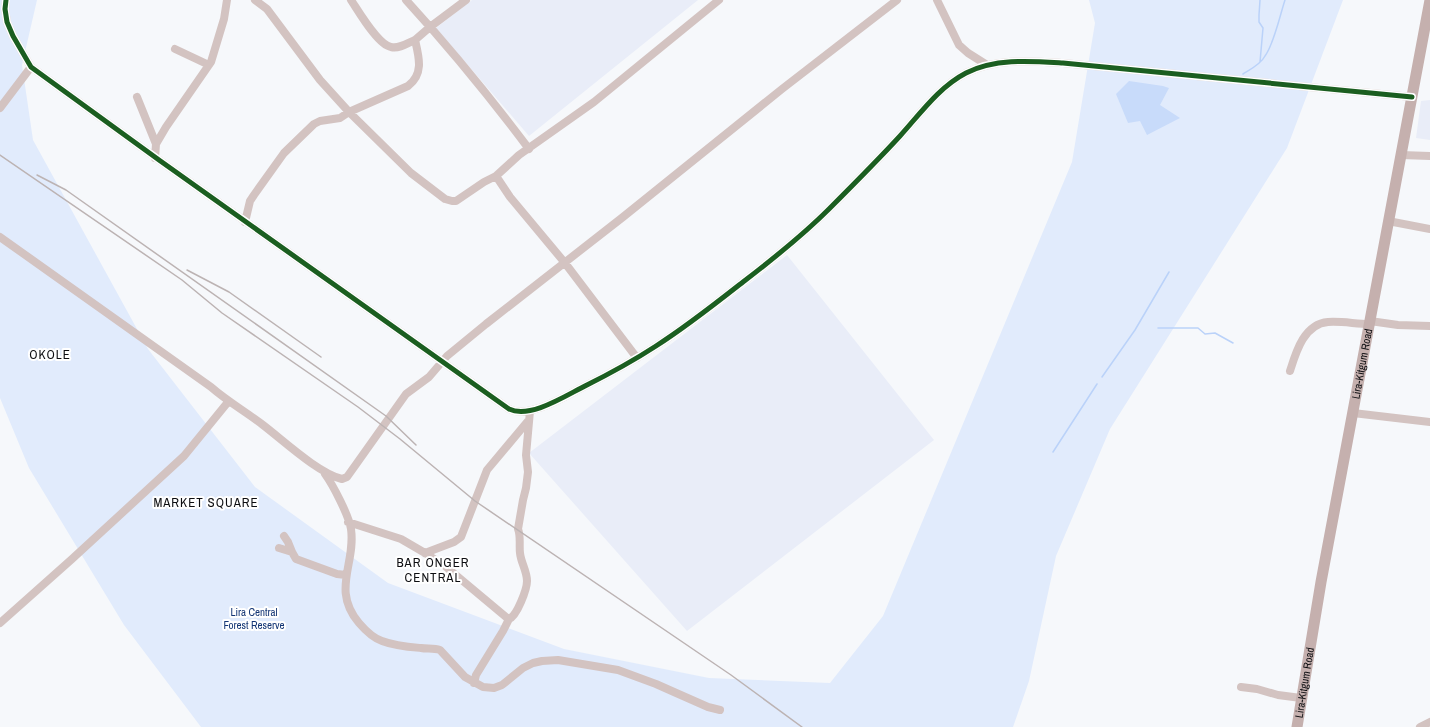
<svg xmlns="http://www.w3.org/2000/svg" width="1430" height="727" viewBox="0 0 1430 727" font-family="'Archivo Narrow',sans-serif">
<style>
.built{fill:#e9edf8}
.green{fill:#e1ebfc}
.forest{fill:#c8dbfa}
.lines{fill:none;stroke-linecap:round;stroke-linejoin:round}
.stream{stroke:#bad2f9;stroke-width:1.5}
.minor{stroke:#d3c3c1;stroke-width:8}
.major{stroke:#c5b0ae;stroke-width:11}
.rail{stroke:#bcb3b3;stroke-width:1.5}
.cycleway-casing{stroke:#fff;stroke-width:8}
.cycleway{stroke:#1b5e20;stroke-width:5}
.labels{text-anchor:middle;stroke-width:4;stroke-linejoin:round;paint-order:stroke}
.street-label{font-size:11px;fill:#0d0e11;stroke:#fff}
.park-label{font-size:11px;fill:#133574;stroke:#fff}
.quarter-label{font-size:13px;letter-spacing:1px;fill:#0d0e11;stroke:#fff}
</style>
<rect width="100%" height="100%" fill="#f6f8fb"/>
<!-- built -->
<path class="built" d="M 472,0 L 698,0 L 529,136 L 436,28 Z
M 1430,100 L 1430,140 L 1416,138 L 1421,101 Z
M 787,255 L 934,440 L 687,631 L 529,453 Z"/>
<!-- green -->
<path class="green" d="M 0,0 L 37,0 L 22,65 L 33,140 L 148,349 L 255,487 L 388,583 L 564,649 L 709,678 L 830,683 L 883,616 L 1072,162 L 1095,23 L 1089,0 L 1343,0 L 1287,148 L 1110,429 L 1056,556 L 1029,681 L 1013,727 L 201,727 L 124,625 L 29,468 L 0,398 Z"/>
<!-- forest -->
<path class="forest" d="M 1129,81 L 1163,86 L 1169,88 L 1160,105 L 1180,118 L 1147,135 L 1140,121 L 1128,123 L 1116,94 Z"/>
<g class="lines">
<!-- stream -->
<path class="stream" d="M 1260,62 L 1263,28 L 1259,22 L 1259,15 L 1260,0
M 1243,74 C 1251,69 1261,64 1265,56 C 1274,44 1280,15 1285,0
M 1158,328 L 1198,328 L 1205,334 L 1215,333 L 1233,343
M 1102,377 L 1135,330 L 1169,272
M 1053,452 L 1097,384"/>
<!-- minor -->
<path class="minor" d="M 6,0 L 5,9 L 7,22 L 13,36 L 31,67 L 159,160 L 509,409 C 530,419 565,396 585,386 C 609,374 633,361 656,346 C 686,327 715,304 743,282 C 773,259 802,236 829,209 C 853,185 877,161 900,136 C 920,114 939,87 966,73 C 995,58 1031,61 1063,63 L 1412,97
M 255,0 L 267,9 L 320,80 L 349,112 L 411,173 L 445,199 L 452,201 L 456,201 L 484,182 L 496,176
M 351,0 C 359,12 378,45 391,47 C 399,49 408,43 415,40
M 406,0 C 449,47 490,97 529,149
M 937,0 L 959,45 L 968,53 L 987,65
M 175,49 L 209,65
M 137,97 L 156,144 L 155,158
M 0,108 L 31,67
M 156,144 L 166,127 L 211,62 L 224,19 L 227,0
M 1401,155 L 1430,156
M 1388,221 L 1430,229
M 245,222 L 250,201 L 254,195 L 284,153 L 314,124 L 320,121 L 340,118 L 349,112 L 408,86 C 424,74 419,57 415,40 L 430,27 L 466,0
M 0,237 L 211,387 C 227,401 246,412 263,425 C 284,441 318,473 342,479 L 347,477 L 357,463 L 406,394 L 429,377 L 447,356 L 486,324 L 623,217 L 782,89 L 897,0
M 1370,321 L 1398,325 L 1430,326
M 637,358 L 565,263 L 510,197 L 496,176 L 519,155 L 594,102 L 719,0
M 1290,371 C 1296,352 1304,324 1328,322 C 1342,321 1356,324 1369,324
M 1353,413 L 1430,422
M 325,474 C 333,485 349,516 351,529 C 356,564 331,590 359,623 C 365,630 373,638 382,641 C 395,646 409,647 421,648 C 427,649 434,648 440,650 L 465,677 L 483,687 L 494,688 L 502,685 L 523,668 L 533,663 L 542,661 L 558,660 L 618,670 L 656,684 L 674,692 L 708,707 L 720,710
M 348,522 L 401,539 L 425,553 L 445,566 L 506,617 L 509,619 C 517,616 527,589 527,581 C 527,571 521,563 520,553 C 519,546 521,536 518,529 L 523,500 L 526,488 L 528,472 L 526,455 L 530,411
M 284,536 L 288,542 L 292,552 L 296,559 L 337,574 L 346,575
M 279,548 L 292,552
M 425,553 L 454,542 L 461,537 L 487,470 L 528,421
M 0,623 L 72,559 L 184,456 L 228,402
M 474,683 L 476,675 L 503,631 L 509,619
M 1241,687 L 1257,689 L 1278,695 L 1301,698
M 1420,727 L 1430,722"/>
<!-- major -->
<path class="major" id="s1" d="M 1297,727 L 1321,582 L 1430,0"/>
<!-- rail -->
<path class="rail" d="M 0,155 L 182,280 L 222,313 L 358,407 L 400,439 L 475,501 L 731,675 L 802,727
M 37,175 L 66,190 L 386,416 L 416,445
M 187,270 L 229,292 L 321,357"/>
<!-- cycleway casing -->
<g class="cycleway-casing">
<path id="cycleway" d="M 6,0 L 5,9 L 7,22 L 13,36 L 31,67 L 159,160 L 509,409 C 530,419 565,396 585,386 C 609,374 633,361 656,346 C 686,327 715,304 743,282 C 773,259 802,236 829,209 C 853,185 877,161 900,136 C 920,114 939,87 966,73 C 995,58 1031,61 1063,63 L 1412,97"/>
</g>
<!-- cycleway -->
<use href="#cycleway" class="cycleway"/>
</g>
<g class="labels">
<!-- street labels -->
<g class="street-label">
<text dy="4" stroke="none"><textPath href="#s1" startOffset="369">Lira-Kitgum Road</textPath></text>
<text dy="4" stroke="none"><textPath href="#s1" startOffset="45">Lira-Kitgum Road</textPath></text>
</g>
<!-- park labels -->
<g class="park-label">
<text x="254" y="616">Lira Central<tspan x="254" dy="13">Forest Reserve</tspan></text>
</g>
<!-- quarter labels -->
<g class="quarter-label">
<text x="50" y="359">OKOLE</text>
<text x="206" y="507">MARKET SQUARE</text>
<text x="433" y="567">BAR ONGER<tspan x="433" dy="15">CENTRAL</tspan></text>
</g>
</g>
</svg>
